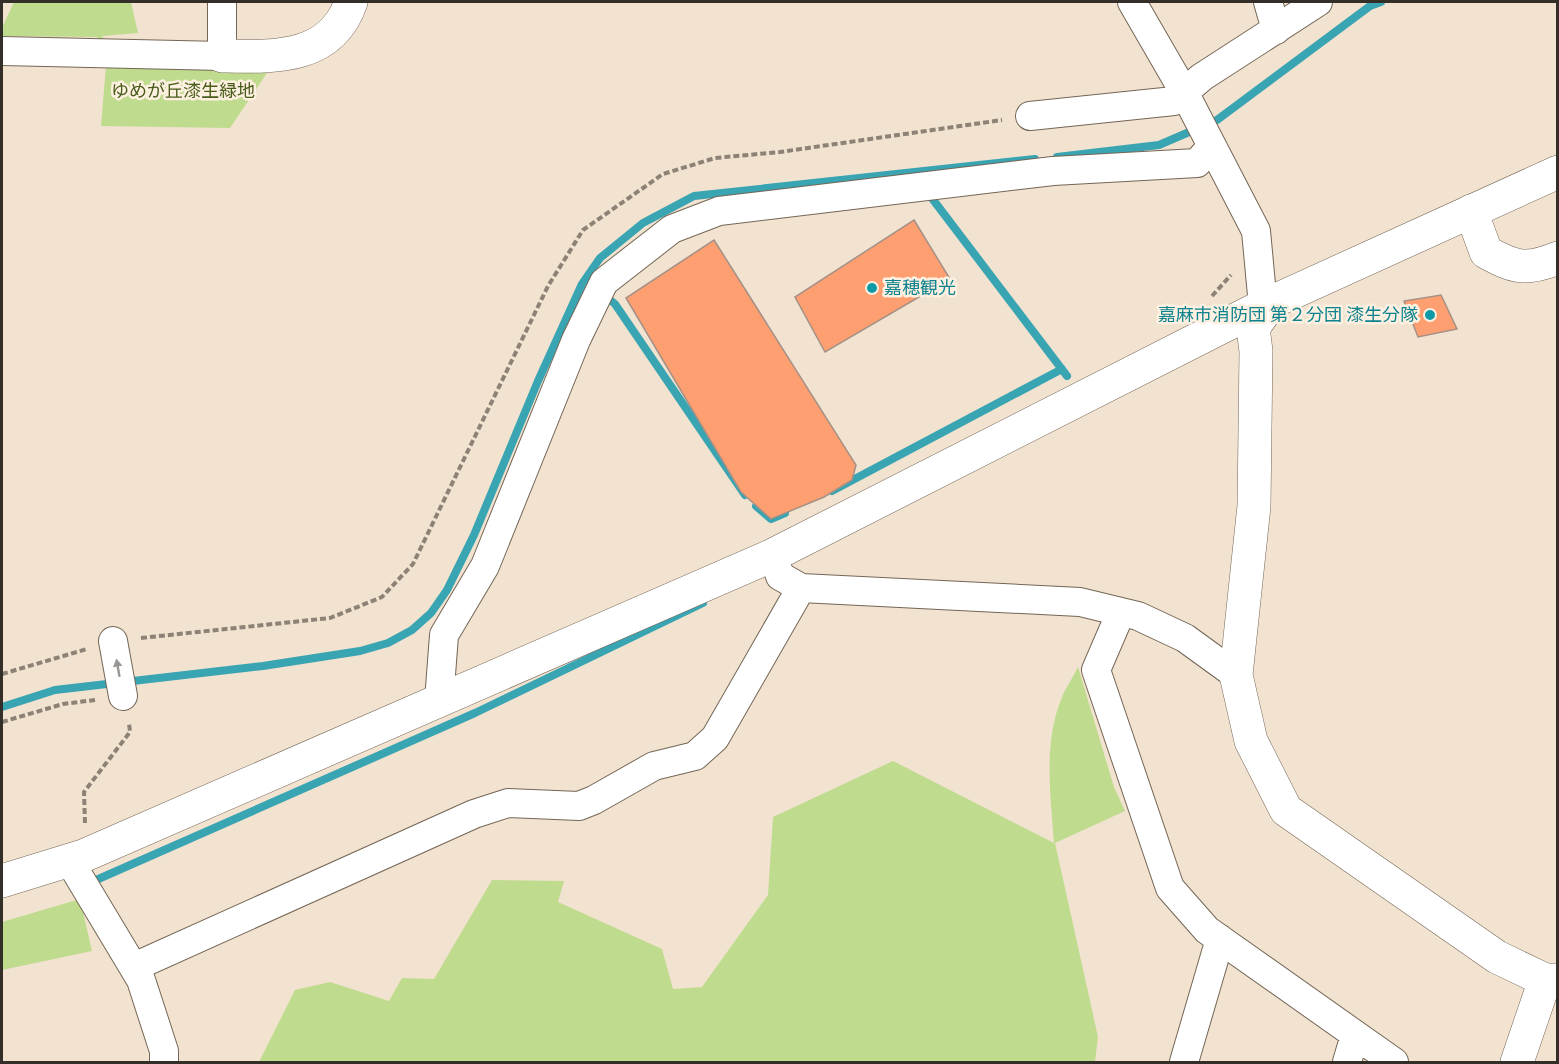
<svg xmlns="http://www.w3.org/2000/svg" width="1559" height="1064" viewBox="0 0 1559 1064" font-family="'Exo 2','Noto Sans JP',sans-serif">
<style>
.green{fill:#bfdb8e}
.lines{fill:none;stroke-linecap:round;stroke-linejoin:round}
.stream{stroke:#39a4b2;stroke-width:8}
.building{fill:#fd9f71;stroke:#a59086;stroke-width:1.5}
.minor-casing{stroke:#746656;stroke-width:30}
.tertiary-casing{stroke:#746656;stroke-width:34}
.path{stroke:#8d8276;stroke-width:4;stroke-dasharray:6 3;stroke-linecap:butt}
.minor{stroke:#fff;stroke-width:28}
.tertiary{stroke:#fff;stroke-width:33}
.oneway{fill:#9a9694}
.culture-dot{fill:#0f9aa8;stroke:#fdf0e1;stroke-width:2}
.labels{text-anchor:middle;stroke-width:5;stroke-linejoin:round;paint-order:stroke}
.park-label{font-size:18px;fill:#485c1a;stroke:#fdf0e1}
.culture-label{font-size:18px;fill:#0d838f;stroke:#fdf0e1;text-anchor:start}
</style>
<rect width="100%" height="100%" fill="#f2e2d0"/>
<!-- green -->
<path class="green" d="M 14,2 L 131,2 L 138,33 L 102,36 L 113,54 L 279,55 L 230,128 L 101,126 L 107,54 L 97,37 L 2,36 L 2,28 Z
M 1078,667 L 1114,787 L 1125,811 L 1055,843 L 1098,1037 L 1095,1062 L 259,1062 L 295,990 L 330,982 L 389,1001 L 402,978 L 434,979 L 492,880 L 564,881 L 558,902 L 662,949 L 673,989 L 702,987 L 768,895 L 773,817 L 893,761 L 1054,843 C 1051,797 1043,744 1061,700 C 1065,688 1073,678 1078,667 Z
M 80,899 L 92,951 L 2,970 L 2,922 Z"/>
<g class="lines">
<!-- stream -->
<path class="stream" d="M 1057,157 L 1159,145 L 1217,120 L 1370,6 L 1381,2
M 928,193 L 1067,376
M 604,295 L 615,304 L 745,495
M 832,491 L 1062,369
M 756,506 L 771,519 L 785,513
M 2,707 L 55,690 L 263,666 L 360,651 L 388,643 L 412,630 L 431,613 L 447,590 L 474,535 L 538,381 L 582,284 L 600,258 L 643,223 L 694,196 L 1035,159
M 87,884 L 475,713 L 703,603"/>
</g>
<!-- building -->
<path class="building" d="M 914,220 L 950,279 L 825,352 L 795,297 Z
M 714,240 L 856,465 L 852,480 L 824,497 L 771,519 L 741,492 L 626,298 Z
M 1441,295 L 1457,329 L 1418,337 L 1404,301 Z"/>
<g class="lines">
<!-- minor casing -->
<g class="minor-casing">
<path id="minor" d="M 1132,2 L 1184,92 L 1256,231 L 1263,306
M 1268,2 L 1276,30
M 2,51 L 222,56 L 222,2
M 1030,116 L 1174,101 L 1202,77 L 1318,2
M 773,555 L 780,576 L 801,588 L 1080,602 L 1138,616 L 1185,638 L 1236,675
M 1121,612 L 1096,670 L 1170,888 L 1207,930 L 1394,1062
M 113,641 L 123,696
M 439,701 L 444,635 L 485,566 L 576,340 L 604,282 L 672,229 L 719,211 L 1053,171 L 1197,163 L 1211,147
M 69,860 L 141,980 L 164,1051 L 164,1062
M 134,967 L 474,814 L 508,803 L 579,806 L 594,800 L 654,766 L 695,756 L 715,738 L 801,588
M 1184,1062 L 1220,939
M 1347,1062 L 1355,1035"/>
</g>
<!-- tertiary casing -->
<g class="tertiary-casing">
<path id="tertiary" d="M 222,56 C 274,57 331,60 351,2
M 1471,211 L 1486,252 C 1515,268 1526,271 1558,258
M 1263,306 L 1263,314 L 1253,328 L 1256,351 L 1254,506 L 1236,675 L 1251,741 L 1286,810 L 1497,957 L 1545,980 L 1558,980
M 2,881 L 83,856 L 773,555 L 1263,306 L 1558,172
M 1517,1062 L 1545,980"/>
</g>
<!-- path -->
<path class="path" d="M 1212,296 L 1231,275
M 141,638 L 330,618 L 382,597 L 413,564 L 548,286 L 583,230 L 663,174 L 715,158 L 780,152 L 1002,120
M 2,674 L 87,649
M 2,722 L 63,704 L 95,700
M 85,823 L 84,792 L 130,732 L 129,723"/>
<!-- minor -->
<use href="#minor" class="minor"/>
<!-- tertiary -->
<use href="#tertiary" class="tertiary"/>
</g>
<!-- one-way arrows -->
<defs><path id="oneway-solid" d="M-6-.8H1V-3.2L6.5 0L1 3.2V.8H-6Z" transform="scale(1.5)"/></defs>
<use class="oneway" href="#oneway-solid" transform="translate(118 668) rotate(-100)"/>
<!-- markers -->
<g class="culture-dot">
<circle cx="872" cy="288" r="6"/>
<circle cx="1430" cy="315" r="6"/>
</g>
<g class="labels">
<!-- park labels -->
<g class="park-label">
<text x="183" y="97">ゆめが丘漆生緑地</text>
</g>
<!-- culture labels -->
<g class="culture-label">
<text x="884" y="294">嘉穂観光</text>
<text x="1418" y="321" text-anchor="end">嘉麻市消防団 第２分団 漆生分隊</text>
</g>
</g>
<!-- border -->
<rect width="1559" height="1064" fill="none" stroke="#342e28" stroke-width="6"/>
</svg>
